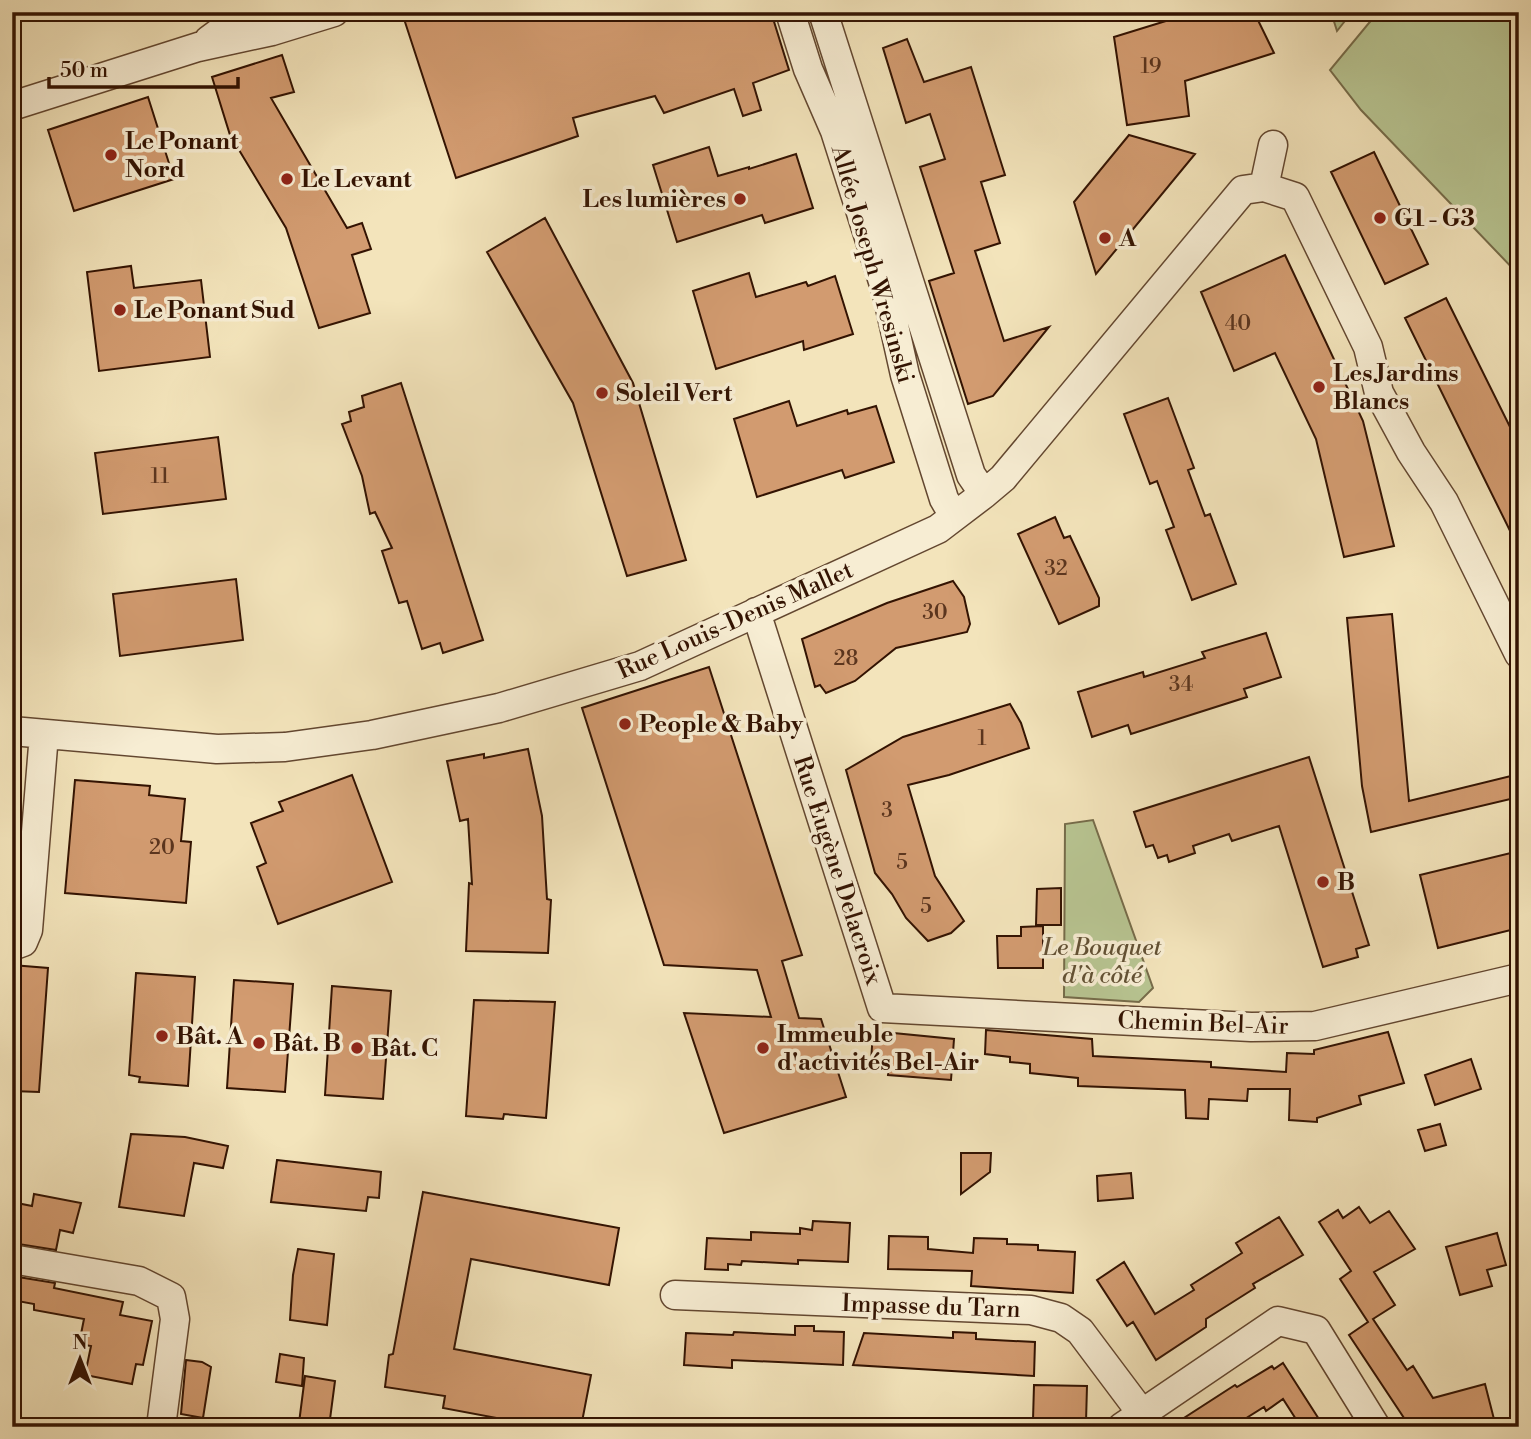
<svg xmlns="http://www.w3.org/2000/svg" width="1531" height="1439" viewBox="0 0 1531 1439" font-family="'Libre Bodoni',serif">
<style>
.green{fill:#b8c592;stroke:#766c4a;stroke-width:2}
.building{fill:#d29b70;stroke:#331302;stroke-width:2}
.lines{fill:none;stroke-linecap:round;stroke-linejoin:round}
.minor-casing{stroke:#634730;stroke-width:31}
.minor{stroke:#f7edd3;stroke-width:28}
.poi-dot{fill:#8f2418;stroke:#f7edd3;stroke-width:2.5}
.labels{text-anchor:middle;stroke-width:7;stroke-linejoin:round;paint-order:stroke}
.number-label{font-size:21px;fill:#5b351e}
.poi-label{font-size:24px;font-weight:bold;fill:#331302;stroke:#f7edd3;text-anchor:start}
.street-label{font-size:24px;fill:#331302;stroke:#f7edd3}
.park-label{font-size:24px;font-style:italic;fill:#625134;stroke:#f7edd3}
</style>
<rect width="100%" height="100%" fill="#f3e4bb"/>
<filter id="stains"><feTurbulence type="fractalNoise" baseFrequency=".00286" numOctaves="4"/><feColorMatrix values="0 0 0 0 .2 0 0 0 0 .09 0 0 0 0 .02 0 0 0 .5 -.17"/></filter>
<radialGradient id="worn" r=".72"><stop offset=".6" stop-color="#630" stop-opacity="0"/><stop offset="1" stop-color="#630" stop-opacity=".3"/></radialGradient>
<!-- green -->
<path class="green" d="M 1331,12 L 1352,12 L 1337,31 Z
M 1378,12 L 1519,12 L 1519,275 L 1361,110 L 1330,70 Z
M 1093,820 L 1153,988 L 1139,1002 L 1064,997 L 1065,824 Z"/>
<!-- building -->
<path class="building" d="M 427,12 L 771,12 L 789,70 L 753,83 L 761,110 L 743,116 L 734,89 L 664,113 L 655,96 L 573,118 L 578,136 L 456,178 L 405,22 L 414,16 Z
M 1195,12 L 1254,12 L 1274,53 L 1185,81 L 1189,116 L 1127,125 L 1114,37 Z
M 907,39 L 924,82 L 971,67 L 1005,175 L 981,182 L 1000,243 L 975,251 L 1004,341 L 1049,327 L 993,396 L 968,404 L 929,281 L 954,273 L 920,167 L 945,159 L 930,114 L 906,123 L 883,48 Z
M 282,55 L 294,92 L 271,98 L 347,228 L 362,223 L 371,249 L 352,255 L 370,313 L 319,328 L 286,228 L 230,135 L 212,77 Z
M 148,97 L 174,179 L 74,211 L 48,130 Z
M 1129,135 L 1195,154 L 1096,274 L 1074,202 Z
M 709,147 L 718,176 L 749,167 L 749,169 L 796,154 L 813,208 L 765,223 L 762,215 L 677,242 L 653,165 Z
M 1374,152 L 1428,264 L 1385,284 L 1331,172 Z
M 545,218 L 633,383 L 686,560 L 627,576 L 573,403 L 487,252 Z
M 1285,255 L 1363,421 L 1394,546 L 1344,557 L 1316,439 L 1275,353 L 1234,371 L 1201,292 Z
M 131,266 L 134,288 L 201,280 L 210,357 L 99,371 L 87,272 Z
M 749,273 L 756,297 L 806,282 L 808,286 L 835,276 L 853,334 L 804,350 L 803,341 L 716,369 L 693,291 Z
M 1446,298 L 1519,445 L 1519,549 L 1405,318 Z
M 401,383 L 483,640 L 443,653 L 440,643 L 422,649 L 407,601 L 399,603 L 382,551 L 392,548 L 375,512 L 370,514 L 362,476 L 342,424 L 351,421 L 349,412 L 364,407 L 362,396 Z
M 1168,398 L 1194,468 L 1188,470 L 1205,516 L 1210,514 L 1236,584 L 1192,600 L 1166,530 L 1174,527 L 1157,481 L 1150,484 L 1124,414 Z
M 789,401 L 797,426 L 847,410 L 848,414 L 876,406 L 894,462 L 845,478 L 842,470 L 757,497 L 734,419 Z
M 218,437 L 226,499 L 103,514 L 95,453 Z
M 1055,517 L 1064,538 L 1070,536 L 1099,598 L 1099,606 L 1059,624 L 1018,534 Z
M 236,579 L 243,640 L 120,656 L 113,594 Z
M 953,581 L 964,597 L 970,624 L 967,632 L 896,648 L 855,681 L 826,693 L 820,685 L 815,687 L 802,639 L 887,603 Z
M 1392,614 L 1409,801 L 1519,774 L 1519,797 L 1371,832 L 1362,786 L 1347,618 Z
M 1266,633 L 1281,677 L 1244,689 L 1247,697 L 1131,734 L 1128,725 L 1092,737 L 1078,692 L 1143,672 L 1144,677 L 1205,658 L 1202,652 Z
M 709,667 L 802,955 L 782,961 L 799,1018 L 821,1019 L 846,1097 L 724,1133 L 684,1013 L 771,1017 L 757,970 L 664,965 L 582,708 Z
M 1010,704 L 1021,723 L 1029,748 L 949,775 L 908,785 L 935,876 L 964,921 L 951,933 L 928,941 L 906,918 L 892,894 L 875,873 L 846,770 L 903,737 Z
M 528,749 L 542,816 L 547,899 L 551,900 L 548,953 L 466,951 L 469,883 L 472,884 L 468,819 L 460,821 L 447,761 L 484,754 L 484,758 Z
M 1309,757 L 1369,945 L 1356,949 L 1358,957 L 1323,967 L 1279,826 L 1232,841 L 1229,834 L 1193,846 L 1195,853 L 1169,862 L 1167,855 L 1158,858 L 1153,845 L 1146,847 L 1134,812 Z
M 352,775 L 392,882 L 278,924 L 257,867 L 266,863 L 251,823 L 283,811 L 279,802 Z
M 75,780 L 150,786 L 149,795 L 185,799 L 181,841 L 191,842 L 186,903 L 65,893 Z
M 1519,851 L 1519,928 L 1438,948 L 1420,875 Z
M 1061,888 L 1061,925 L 1036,925 L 1037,889 Z
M 1043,926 L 1043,968 L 998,968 L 997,936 L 1021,936 L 1021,927 Z
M 12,965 L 48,968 L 39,1092 L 12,1091 Z
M 136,973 L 195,977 L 188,1086 L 139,1082 L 140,1077 L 129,1075 Z
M 234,980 L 293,984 L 285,1092 L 227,1088 Z
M 332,986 L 391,991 L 383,1099 L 325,1095 Z
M 474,1000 L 555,1002 L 546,1118 L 504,1114 L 503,1119 L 466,1116 Z
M 986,1030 L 1092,1039 L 1093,1056 L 1211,1062 L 1211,1067 L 1286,1072 L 1287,1053 L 1314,1054 L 1314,1050 L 1388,1032 L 1404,1083 L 1359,1096 L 1361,1104 L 1317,1118 L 1317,1122 L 1289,1120 L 1290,1089 L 1248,1089 L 1247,1101 L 1209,1099 L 1208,1119 L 1186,1118 L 1185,1090 L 1078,1086 L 1078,1078 L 1030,1073 L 1030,1064 L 1010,1062 L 1010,1057 L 985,1054 Z
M 873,1031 L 954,1039 L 951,1080 L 888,1075 L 889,1063 L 871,1062 Z
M 1471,1059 L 1481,1089 L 1435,1105 L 1425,1075 Z
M 1440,1124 L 1446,1145 L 1425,1151 L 1418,1130 Z
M 131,1134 L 185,1137 L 228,1146 L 223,1168 L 194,1163 L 184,1216 L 119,1207 Z
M 961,1153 L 991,1153 L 990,1172 L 961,1194 Z
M 277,1160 L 381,1172 L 379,1198 L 368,1197 L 366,1211 L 271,1202 Z
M 1131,1173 L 1133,1198 L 1098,1201 L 1097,1176 Z
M 423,1192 L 619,1228 L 609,1285 L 471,1259 L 454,1349 L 591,1375 L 581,1427 L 545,1427 L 443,1408 L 445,1396 L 385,1387 L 389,1355 L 393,1354 Z
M 34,1194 L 81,1203 L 73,1233 L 60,1230 L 56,1250 L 12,1243 L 12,1202 L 32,1206 Z
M 1359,1207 L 1370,1223 L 1389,1211 L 1415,1249 L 1374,1272 L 1395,1305 L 1373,1319 L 1407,1370 L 1413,1366 L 1433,1398 L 1485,1384 L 1496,1427 L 1410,1427 L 1349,1335 L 1368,1322 L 1340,1279 L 1351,1271 L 1319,1222 L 1338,1210 L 1343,1218 Z
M 1279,1217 L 1303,1255 L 1253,1284 L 1255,1288 L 1206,1319 L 1206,1327 L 1156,1360 L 1133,1322 L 1127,1326 L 1097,1280 L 1124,1262 L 1155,1314 L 1194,1290 L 1191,1285 L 1242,1253 L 1236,1243 Z
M 813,1221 L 850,1223 L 848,1262 L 798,1260 L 798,1264 L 742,1261 L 741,1265 L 728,1264 L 728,1270 L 705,1269 L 707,1238 L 751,1240 L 751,1232 L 800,1234 L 800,1228 L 812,1230 Z
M 1497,1233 L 1506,1265 L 1487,1270 L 1492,1286 L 1460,1295 L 1446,1247 Z
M 889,1236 L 928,1237 L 928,1249 L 973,1253 L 974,1238 L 1007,1239 L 1007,1244 L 1038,1245 L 1038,1250 L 1075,1252 L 1073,1293 L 971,1286 L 972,1271 L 888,1269 Z
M 298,1249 L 334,1254 L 327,1325 L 290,1320 L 293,1275 Z
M 12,1276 L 55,1283 L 54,1288 L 123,1302 L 120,1315 L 152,1321 L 143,1365 L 136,1364 L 132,1384 L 85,1375 L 91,1346 L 79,1344 L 84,1319 L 34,1310 L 34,1304 L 12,1300 Z
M 795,1326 L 814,1326 L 814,1331 L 844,1332 L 843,1365 L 732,1360 L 732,1368 L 684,1365 L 686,1333 L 733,1335 L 734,1332 L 795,1335 Z
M 953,1332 L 976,1333 L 976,1339 L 1035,1342 L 1034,1376 L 853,1365 L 864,1333 L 953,1338 Z
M 280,1354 L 304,1358 L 302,1386 L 276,1382 Z
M 186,1360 L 202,1362 L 211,1367 L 203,1418 L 181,1414 Z
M 1283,1363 L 1324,1427 L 1301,1427 L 1283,1399 L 1266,1411 L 1264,1407 L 1232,1427 L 1170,1427 L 1235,1385 L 1237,1387 L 1272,1366 L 1274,1369 Z
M 305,1376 L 335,1381 L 329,1427 L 299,1423 Z
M 1034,1385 L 1087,1386 L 1086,1422 L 1033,1420 Z"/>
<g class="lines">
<!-- minor casing -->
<g class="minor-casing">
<path id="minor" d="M 790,12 L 808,69 L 835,131 L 887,294 L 905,375 L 944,499 L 954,516
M 823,12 L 971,475 L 984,494
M 209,40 L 247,12
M 12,106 L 198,47 L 272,31 L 334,12
M 1264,187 L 1273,145
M 756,612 L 882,1008 L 1251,1027 L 1315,1026 L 1519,978
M 12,731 L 217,749 L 285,747 L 372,735 L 499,708 L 640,666 L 938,529 L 984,494 L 1003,478 L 1243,190 L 1264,187 L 1295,197 L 1368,347 L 1379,393 L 1411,452 L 1444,502 L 1519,654
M 12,946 L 23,942 L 28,930 L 44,734
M 12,1259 L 139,1281 L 171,1297 L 175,1319 L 161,1427
M 675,1295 L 1031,1310 L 1061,1318 L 1080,1331 L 1152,1427
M 1122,1427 L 1278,1321 L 1316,1330 L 1376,1427"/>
</g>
<!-- minor -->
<use href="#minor" class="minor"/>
</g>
<!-- markers -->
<g class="poi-dot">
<circle cx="111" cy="155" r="7"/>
<circle cx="287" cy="179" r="7"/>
<circle cx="740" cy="199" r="7"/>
<circle cx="1380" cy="218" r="7"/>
<circle cx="1105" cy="238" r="7"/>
<circle cx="120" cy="310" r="7"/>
<circle cx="1319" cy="387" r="7"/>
<circle cx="602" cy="393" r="7"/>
<circle cx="625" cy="724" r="7"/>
<circle cx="1323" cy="882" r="7"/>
<circle cx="162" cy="1036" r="7"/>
<circle cx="259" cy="1043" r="7"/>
<circle cx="357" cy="1048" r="7"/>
<circle cx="763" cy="1048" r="7"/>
</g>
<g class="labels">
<!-- number labels -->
<g class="number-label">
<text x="1151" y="73">19</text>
<text x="1238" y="330">40</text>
<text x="160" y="483">11</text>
<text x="1056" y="575">32</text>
<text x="935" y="619">30</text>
<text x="846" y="665">28</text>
<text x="1181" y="691">34</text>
<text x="982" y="745">1</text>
<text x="887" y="817">3</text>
<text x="162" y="854">20</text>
<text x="902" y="869">5</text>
<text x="926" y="913">5</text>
</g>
<!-- poi labels -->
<g class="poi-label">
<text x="125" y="149">Le Ponant<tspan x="125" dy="28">Nord</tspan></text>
<text x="301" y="187">Le Levant</text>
<text x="726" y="207" text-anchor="end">Les lumières</text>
<text x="1394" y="226">G1 - G3</text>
<text x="1119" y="246">A</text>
<text x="134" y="318">Le Ponant Sud</text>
<text x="1333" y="381">Les Jardins<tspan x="1333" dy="28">Blancs</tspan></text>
<text x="616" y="401">Soleil Vert</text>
<text x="639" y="732">People &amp; Baby</text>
<text x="1337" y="890">B</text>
<text x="777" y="1042">Immeuble<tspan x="777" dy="28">d'activités Bel-Air</tspan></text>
<text x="176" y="1044">Bât. A</text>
<text x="273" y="1051">Bât. B</text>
<text x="371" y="1056">Bât. C</text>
</g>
<!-- street labels -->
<g class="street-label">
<text transform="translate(873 264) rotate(74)" y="8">Allée Joseph Wresinski</text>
<text transform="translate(735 620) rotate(-24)" y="8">Rue Louis-Denis Mallet</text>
<text transform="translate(838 870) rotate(72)" y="8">Rue Eugène Delacroix</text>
<text transform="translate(1203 1023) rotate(2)" y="8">Chemin Bel-Air</text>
<text transform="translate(931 1306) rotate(2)" y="8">Impasse du Tarn</text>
</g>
<!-- park labels -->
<g class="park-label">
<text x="1102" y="955">Le Bouquet<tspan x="1102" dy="28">d'à côté</tspan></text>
</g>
</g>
<!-- margin -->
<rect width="1531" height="1439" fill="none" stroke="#f3e4bb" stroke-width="42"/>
<rect x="14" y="14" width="1503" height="1411" fill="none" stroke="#331302" stroke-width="3.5"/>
<rect x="21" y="21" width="1489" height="1397" fill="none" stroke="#331302" stroke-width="2"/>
<!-- north arrow -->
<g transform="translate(80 1359)" stroke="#f7edd3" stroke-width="5" paint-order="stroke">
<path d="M0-5L12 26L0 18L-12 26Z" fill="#331302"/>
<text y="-10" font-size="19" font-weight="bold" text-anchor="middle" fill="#331302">N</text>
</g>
<!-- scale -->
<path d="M49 77v10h189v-10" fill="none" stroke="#331302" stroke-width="3.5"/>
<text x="60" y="77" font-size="21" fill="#331302" stroke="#f7edd3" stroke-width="5" paint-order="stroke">50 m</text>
<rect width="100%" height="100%" filter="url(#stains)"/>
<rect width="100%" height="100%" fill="url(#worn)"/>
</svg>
